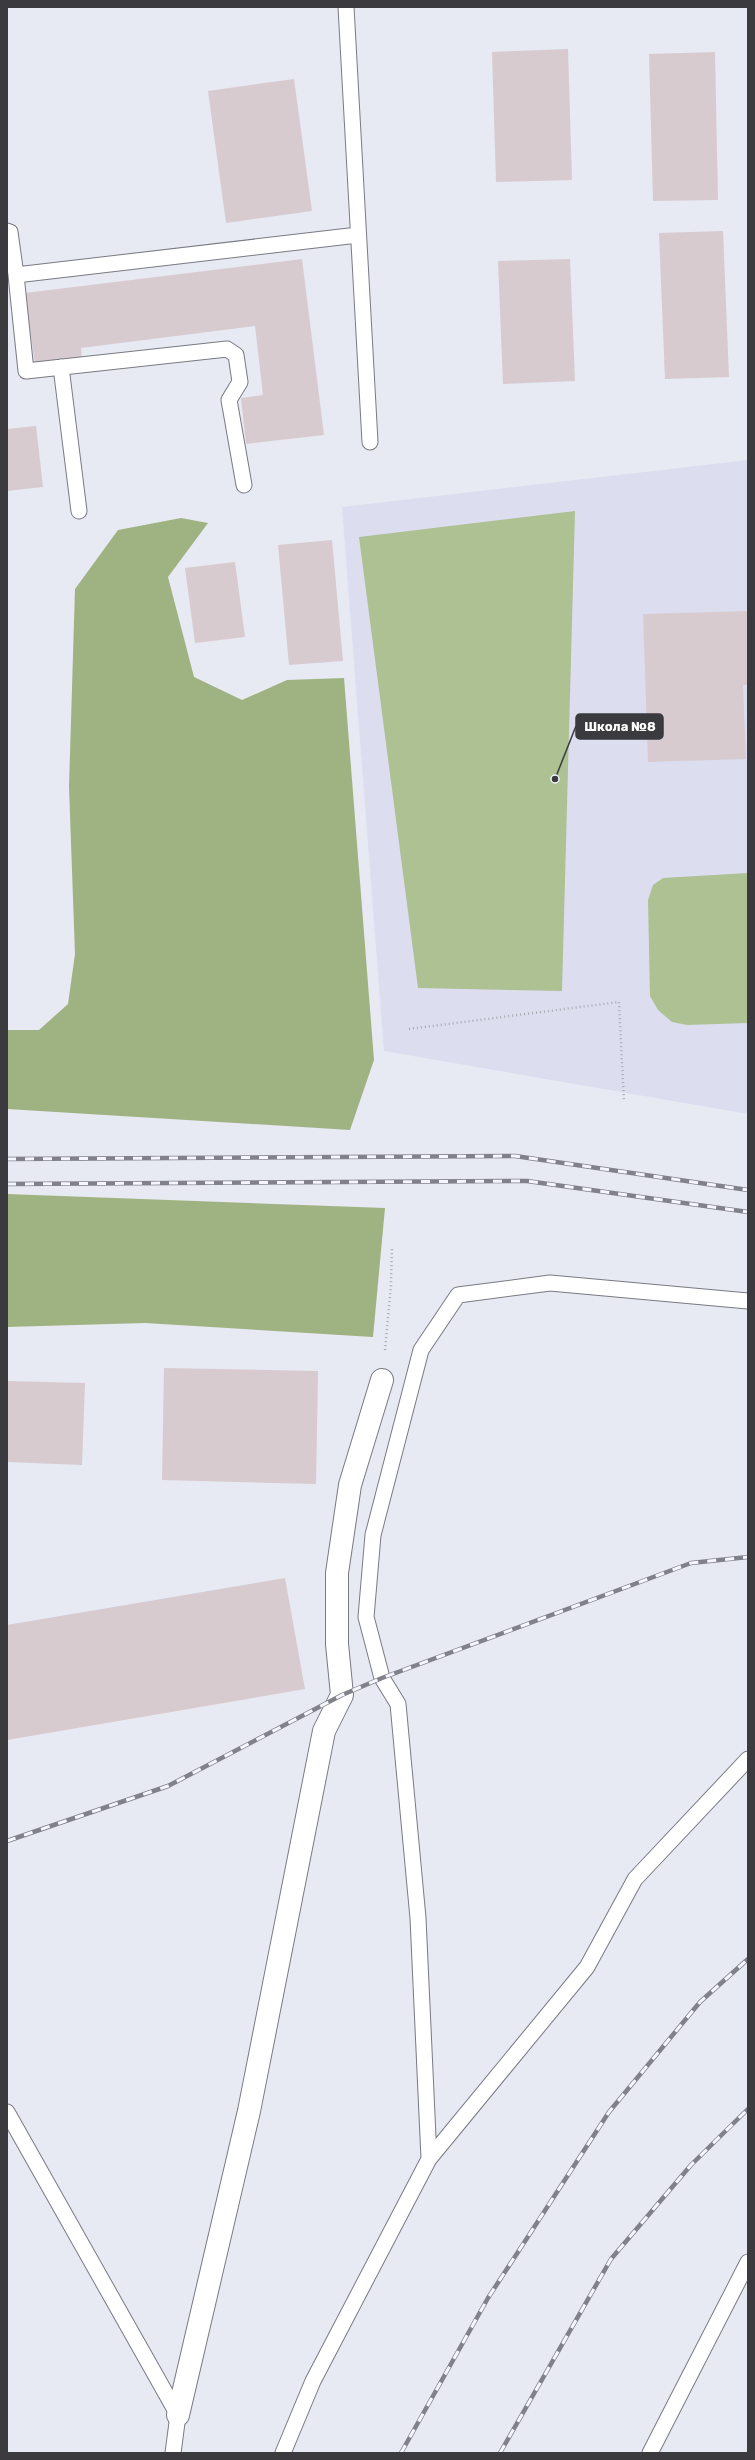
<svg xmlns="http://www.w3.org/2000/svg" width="755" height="2460" viewBox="0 0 755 2460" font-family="Rubik,sans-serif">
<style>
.built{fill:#dcdef0}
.green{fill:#adc193}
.forest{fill:#9fb382}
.building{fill:#d7cbcf}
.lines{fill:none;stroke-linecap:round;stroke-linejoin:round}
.service-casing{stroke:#797a83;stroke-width:17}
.pedestrian-casing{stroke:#797a83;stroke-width:24}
.path{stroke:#a8a9b1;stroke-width:2.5;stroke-dasharray:1 3;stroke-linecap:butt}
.service{stroke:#fff;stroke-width:15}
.pedestrian{stroke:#fff;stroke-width:22}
.rail-casing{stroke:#818289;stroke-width:4.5}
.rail{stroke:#f5f6ff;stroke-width:3;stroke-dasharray:9;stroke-linecap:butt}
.leader{fill:none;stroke:#3a3a3f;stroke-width:1.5}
.callout-dot{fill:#3a3a3f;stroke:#f5f6ff;stroke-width:1.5}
.callout{fill:#3a3a3f;stroke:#3a3a3f;stroke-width:1.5}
.callout-label{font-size:13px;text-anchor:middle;font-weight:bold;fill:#fff}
</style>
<rect width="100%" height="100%" fill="#e7e9f3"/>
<!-- built -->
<path class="built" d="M 748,460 L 748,1114 L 384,1051 L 342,507 Z"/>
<!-- green -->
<path class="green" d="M 575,511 L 562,991 L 418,988 L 359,537 Z
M 748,873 L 748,1023 L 687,1025 L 672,1022 L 658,1010 L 650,996 L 648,900 L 653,885 L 663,878 Z"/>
<!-- forest -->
<path class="forest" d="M 181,518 L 208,523 L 168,577 L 194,677 L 242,700 L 287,680 L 344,678 L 374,1060 L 350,1130 L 7,1109 L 7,1030 L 39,1030 L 68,1004 L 75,954 L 69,787 L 75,589 L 118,530 Z
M 7,1194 L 385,1208 L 373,1337 L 145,1323 L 7,1327 Z"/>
<!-- building -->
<path class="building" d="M 568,49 L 572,180 L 496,182 L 492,52 Z
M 715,52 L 718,200 L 653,201 L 649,54 Z
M 294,79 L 312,211 L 226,223 L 208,91 Z
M 723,231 L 729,377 L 665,379 L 659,233 Z
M 302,259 L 324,435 L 246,444 L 241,398 L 263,395 L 255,326 L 81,348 L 82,360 L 35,365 L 25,293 Z
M 570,259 L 575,381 L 503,384 L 498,261 Z
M 36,426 L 43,487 L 7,491 L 7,429 Z
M 332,540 L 343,661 L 289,665 L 278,545 Z
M 235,562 L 245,637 L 195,643 L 185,568 Z
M 748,611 L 748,685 L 743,685 L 746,759 L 648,762 L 643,614 Z
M 164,1368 L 318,1371 L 316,1484 L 162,1480 Z
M 7,1381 L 85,1383 L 82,1465 L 7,1462 Z
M 285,1578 L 305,1689 L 7,1740 L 7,1625 Z"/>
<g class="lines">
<!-- service casing -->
<g class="service-casing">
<path id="service" d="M 346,7 L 370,442
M 7,231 L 10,232 L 16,275
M 61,367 L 79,511
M 244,485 L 229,400 L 240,382 L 236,355 L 227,349 L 26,371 L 16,275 L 358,235
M 7,2112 L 178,2415 L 173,2453
M 429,2159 L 587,1967 L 635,1879 L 748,1759
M 283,2453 L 313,2381 L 429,2159 L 418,1918 L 398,1704 L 382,1678 L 366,1617 L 373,1535 L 421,1350 L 458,1295 L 550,1283 L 748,1301
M 650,2453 L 748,2262"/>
</g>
<!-- pedestrian casing -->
<g class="pedestrian-casing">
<path id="pedestrian" d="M 178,2415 L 249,2111 L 324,1731 L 342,1695 L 337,1644 L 337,1573 L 350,1485 L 382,1380"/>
</g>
<!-- path -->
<path class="path" d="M 409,1029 L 619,1002 L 624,1102
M 385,1350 L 391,1285 L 392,1247"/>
<!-- service -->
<use href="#service" class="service"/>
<!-- pedestrian -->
<use href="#pedestrian" class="pedestrian"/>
<!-- rail casing -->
<g class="rail-casing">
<path id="rail" d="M 7,1159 L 515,1156 L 748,1190
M 7,1184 L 527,1181 L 748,1212
M 7,1841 L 168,1786 L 342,1695 L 382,1678 L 691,1563 L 748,1557
M 401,2453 L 488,2298 L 609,2112 L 700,2002 L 748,1959
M 500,2453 L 611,2259 L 691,2165 L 748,2109"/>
</g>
<!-- rail -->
<use href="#rail" class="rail"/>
</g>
<!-- callouts -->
<path class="leader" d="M555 779L576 726"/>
<circle class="callout-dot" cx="555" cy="779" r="4"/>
<rect class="callout" x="576" y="714" width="87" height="25" rx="4"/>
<g class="callout-label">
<text x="620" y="731">Школа №8</text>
</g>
<!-- border -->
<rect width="755" height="2460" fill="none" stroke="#3a3a3f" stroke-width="16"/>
</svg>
